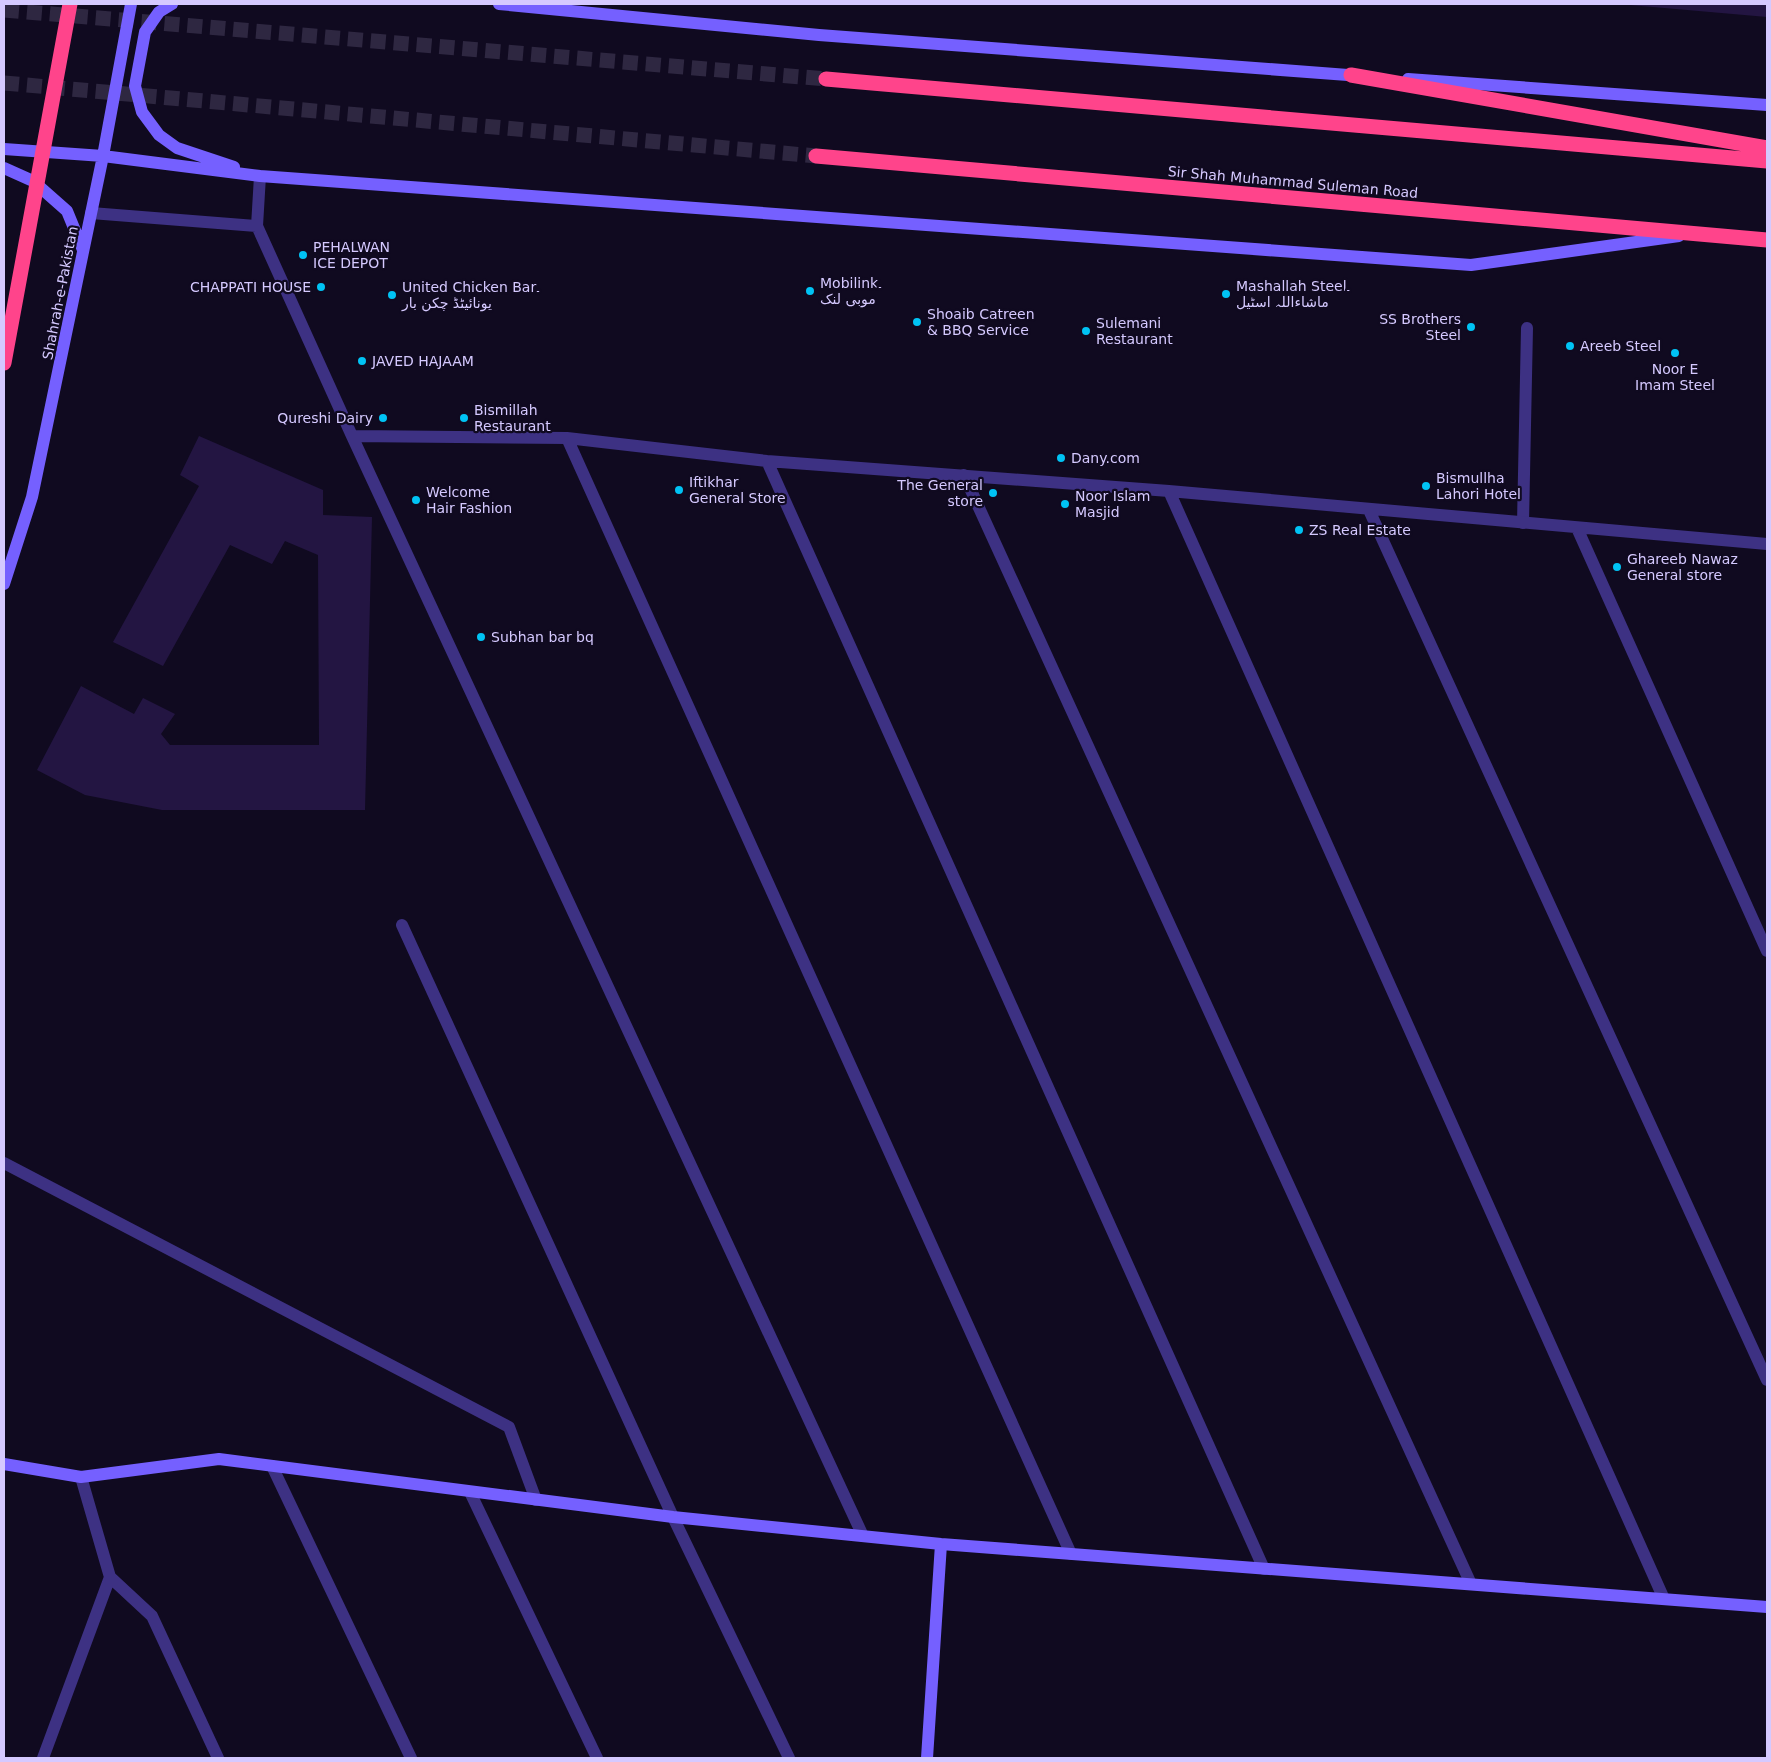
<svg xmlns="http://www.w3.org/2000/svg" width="1771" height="1762" viewBox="0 0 1771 1762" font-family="'DejaVu Sans','Noto Naskh Arabic',sans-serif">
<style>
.building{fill:#231542}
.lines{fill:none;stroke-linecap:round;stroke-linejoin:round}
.highway-tunnel{stroke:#2e2741;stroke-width:15;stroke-dasharray:15 8;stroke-linecap:butt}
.lane{stroke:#3d3183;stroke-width:12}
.street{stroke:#3d3183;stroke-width:12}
.secondary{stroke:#7560ff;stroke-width:12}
.highway{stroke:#ff448b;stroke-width:15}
.highway-bridge{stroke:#ff448b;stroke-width:15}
.poi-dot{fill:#00c3f4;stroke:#100a20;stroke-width:2}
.labels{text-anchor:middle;stroke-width:4.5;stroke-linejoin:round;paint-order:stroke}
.street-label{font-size:14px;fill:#d5c9ff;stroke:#100a20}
.poi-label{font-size:14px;fill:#d5c9ff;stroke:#100a20;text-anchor:start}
</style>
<rect width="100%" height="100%" fill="#100a20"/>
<!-- building -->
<path class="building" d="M 1630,4 L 1767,4 L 1767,17 L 1630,5 Z
M 199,436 L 323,490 L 323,515 L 372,517 L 365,810 L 162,810 L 85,795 L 37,770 L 81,686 L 134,714 L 143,698 L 175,714 L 161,734 L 170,745 L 319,745 L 318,555 L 285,541 L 272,564 L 230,545 L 163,666 L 113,642 L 199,486 L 180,475 Z"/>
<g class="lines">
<!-- highway-tunnel -->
<path class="highway-tunnel" d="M 4,10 L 826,79
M 4,83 L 816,156"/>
<!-- lane -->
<path class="lane" d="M 1523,523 L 1527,328"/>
<!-- street -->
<path class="street" d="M 260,176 L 257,226 L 352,436 L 863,1536
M 91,213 L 257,226
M 352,436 L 567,438 L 767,461 L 1169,491 L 1767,544
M 567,438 L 1071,1554
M 767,461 L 1264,1569
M 964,475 L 1471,1584
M 1169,491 L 1664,1599
M 1369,510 L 1767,1380
M 1577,528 L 1767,951
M 402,925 L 673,1517 L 789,1758
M 4,1163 L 509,1427 L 536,1500
M 272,1466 L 411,1758
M 470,1492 L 597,1758
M 110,1577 L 152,1616 L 218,1758
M 43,1758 L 110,1577 L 81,1477"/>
<!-- secondary -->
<path class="secondary" d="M 172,4 L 159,12 L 145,32 L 135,86 L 142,112 L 159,135 L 177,148 L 234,167
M 499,4 L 819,35 L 1361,76
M 1408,79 L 1767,105
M 4,149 L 103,156 L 260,176 L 1471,265 L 1679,236
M 4,168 L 33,181 L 67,211 L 83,250
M 4,584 L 32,497 L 103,156 L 131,4
M 4,1464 L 81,1477 L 219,1459 L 673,1517 L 941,1544 L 1767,1607
M 927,1758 L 941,1544"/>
<!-- highway -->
<path class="highway" d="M 1351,75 L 1767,148
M 826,79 L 1767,161
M 816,156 L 1767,240"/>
<!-- highway-bridge -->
<path class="highway-bridge" d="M 4,363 L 70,4"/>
</g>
<!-- markers -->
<g class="poi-dot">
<circle cx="303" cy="255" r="5"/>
<circle cx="321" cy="287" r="5"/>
<circle cx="810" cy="291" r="5"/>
<circle cx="1226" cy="294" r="5"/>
<circle cx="392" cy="295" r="5"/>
<circle cx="917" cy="322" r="5"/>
<circle cx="1471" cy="327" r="5"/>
<circle cx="1086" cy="331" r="5"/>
<circle cx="1570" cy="346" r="5"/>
<circle cx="1675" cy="353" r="5"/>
<circle cx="362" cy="361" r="5"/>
<circle cx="383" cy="418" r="5"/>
<circle cx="464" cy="418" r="5"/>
<circle cx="1061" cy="458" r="5"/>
<circle cx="1426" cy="486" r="5"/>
<circle cx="679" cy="490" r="5"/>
<circle cx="993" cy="493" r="5"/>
<circle cx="416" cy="500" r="5"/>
<circle cx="1065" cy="504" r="5"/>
<circle cx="1299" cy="530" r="5"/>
<circle cx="1617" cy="567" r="5"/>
<circle cx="481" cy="637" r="5"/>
</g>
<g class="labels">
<!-- street labels -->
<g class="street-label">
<text transform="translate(1293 182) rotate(5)" y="5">Sir Shah Muhammad Suleman Road</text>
<text transform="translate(60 293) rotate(-79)" y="5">Shahrah-e-Pakistan</text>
</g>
<!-- poi labels -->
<g class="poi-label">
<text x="313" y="252">PEHALWAN<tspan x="313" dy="16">ICE DEPOT</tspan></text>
<text x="820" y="288">Mobilink۔<tspan x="820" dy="16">موبی لنک</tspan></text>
<text x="1236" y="291">Mashallah Steel۔<tspan x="1236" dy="16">ماشاءاللہ اسٹیل</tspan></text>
<text x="311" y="292" text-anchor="end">CHAPPATI HOUSE</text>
<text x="402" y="292">United Chicken Bar۔<tspan x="402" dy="16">یونائیٹڈ چکن بار</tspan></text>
<text x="927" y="319">Shoaib Catreen<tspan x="927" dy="16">&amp; BBQ Service</tspan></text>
<text x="1461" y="324" text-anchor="end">SS Brothers<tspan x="1461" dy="16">Steel</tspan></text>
<text x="1096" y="328">Sulemani<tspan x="1096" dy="16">Restaurant</tspan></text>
<text x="1580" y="351">Areeb Steel</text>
<text x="372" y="366">JAVED HAJAAM</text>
<text x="1675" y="374" text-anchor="middle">Noor E<tspan x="1675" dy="16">Imam Steel</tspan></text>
<text x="474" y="415">Bismillah<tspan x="474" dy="16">Restaurant</tspan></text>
<text x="373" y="423" text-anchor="end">Qureshi Dairy</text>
<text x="1071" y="463">Dany.com</text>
<text x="1436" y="483">Bismullha<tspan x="1436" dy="16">Lahori Hotel</tspan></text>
<text x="689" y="487">Iftikhar<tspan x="689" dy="16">General Store</tspan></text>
<text x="983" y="490" text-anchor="end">The General<tspan x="983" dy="16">store</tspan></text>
<text x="426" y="497">Welcome<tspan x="426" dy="16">Hair Fashion</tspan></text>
<text x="1075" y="501">Noor Islam<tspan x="1075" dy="16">Masjid</tspan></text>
<text x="1309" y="535">ZS Real Estate</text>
<text x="1627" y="564">Ghareeb Nawaz<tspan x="1627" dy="16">General store</tspan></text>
<text x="491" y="642">Subhan bar bq</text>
</g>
</g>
<!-- border -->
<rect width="1771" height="1762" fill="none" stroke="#d5c9ff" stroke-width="10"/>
</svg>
